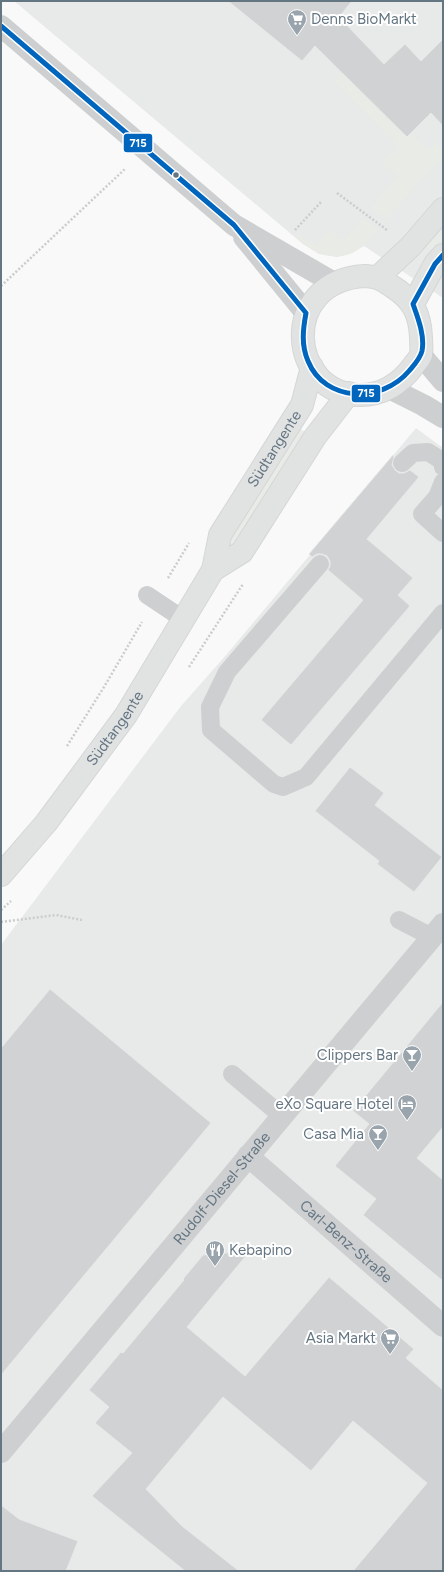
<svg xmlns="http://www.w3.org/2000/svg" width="444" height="1572" viewBox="0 0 444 1572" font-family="Figtree,sans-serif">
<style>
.built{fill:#e8e9e9}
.green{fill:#e8ebe6}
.building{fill:#d0d2d3;stroke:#e8e8e8}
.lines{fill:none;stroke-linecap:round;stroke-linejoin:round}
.secondary-casing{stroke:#d5d6d7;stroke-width:24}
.path{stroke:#cbcccd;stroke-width:2.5;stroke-dasharray:2 2;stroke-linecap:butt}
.service{stroke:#cecfd0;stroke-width:18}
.minor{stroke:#cecfd0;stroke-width:22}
.secondary{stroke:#e1e2e2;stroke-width:22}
.bus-1-casing{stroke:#fff;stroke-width:8}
.bus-1{stroke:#0065bd;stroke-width:5}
.bus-dot{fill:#657683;stroke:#fff;stroke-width:1.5}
.labels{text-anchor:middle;stroke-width:4;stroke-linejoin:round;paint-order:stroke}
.poi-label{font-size:15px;fill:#657683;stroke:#fff;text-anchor:end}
.street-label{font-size:15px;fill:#657683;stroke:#fff}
.line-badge{stroke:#fff;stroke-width:1.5}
.badge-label{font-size:11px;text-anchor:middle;font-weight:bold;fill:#fff}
</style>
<rect width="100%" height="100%" fill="#f9f9f9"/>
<!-- built -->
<path class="built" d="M 14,1 L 443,1 L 443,298 L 364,246 L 353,252 L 337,257 L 319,254 L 303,244 Z
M 416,428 L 443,448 L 443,1571 L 1,1571 L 1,945 L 181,706 L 227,654 Z"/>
<!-- green -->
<path class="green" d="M 342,73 L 407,137 L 410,134 L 429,150 L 436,143 L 443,149 L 443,156 L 386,220 L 371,208 L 398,176 L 381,164 L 399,147 L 334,81 Z
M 363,218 L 376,228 L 377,231 C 373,236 369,241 364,245 C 341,266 315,255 295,237 L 299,233 L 315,245 L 329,229 L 343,241 Z
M 443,219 L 443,236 L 431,250 L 423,244 Z
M 299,428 L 305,432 L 230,550 L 224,548 Z"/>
<!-- building -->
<path class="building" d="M 228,1 L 352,1 L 339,17 L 384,64 L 405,44 L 421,61 L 443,39 L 443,126 L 431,113 L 407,137 L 315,46 L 302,61 Z
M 393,455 L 394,456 L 392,465 L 395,470 L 399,473 L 404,473 L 410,470 L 419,477 L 367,539 L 413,578 L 398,595 L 410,606 L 291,745 L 261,720 L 363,600 L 328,570 L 330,566 L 330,561 L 327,556 L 322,554 L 317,554 L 312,557 L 309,554 Z
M 350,767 L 384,793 L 375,805 L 442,857 L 414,892 L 377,864 L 379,861 L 315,811 Z
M 50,989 L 211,1123 L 1,1375 L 1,1048 Z
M 443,1002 L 443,1127 L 417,1158 L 443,1180 L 443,1281 L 363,1215 L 376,1199 L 335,1166 L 369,1124 L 353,1111 Z
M 250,1251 L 187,1327 L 245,1376 L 329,1277 L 414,1349 L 406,1358 L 443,1390 L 443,1571 L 353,1571 L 427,1483 L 353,1421 L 311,1471 L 223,1397 L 146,1489 L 182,1526 L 239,1571 L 185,1571 L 92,1496 L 132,1453 L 95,1423 L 109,1407 L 89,1390 L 121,1352 L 123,1353 L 184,1280 L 183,1279 L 203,1255 Z
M 1,1505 L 19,1519 L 78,1541 L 66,1571 L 1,1571 Z"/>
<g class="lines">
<!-- secondary casing -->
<g class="secondary-casing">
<g id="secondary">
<path d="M 365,276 C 379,277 381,279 393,287 C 412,299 420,313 421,337 C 421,342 422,350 421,355 C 420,358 416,362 414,365 C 401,383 383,395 360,395 C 289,395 277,281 365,276 Z"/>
<path d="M 378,277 L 410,247 L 443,209"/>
<path d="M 413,304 L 435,264 L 443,255"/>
<path d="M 213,570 L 242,552 L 315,437 L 349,393"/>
<path id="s3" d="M 1,875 L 46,823 L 126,715 L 213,570 L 220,535 L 302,405 L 312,367"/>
</g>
</g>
<!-- path -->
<path class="path" d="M 337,193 L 387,230
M 295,230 L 322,201
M 1,286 L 126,168
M 168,578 L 189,543
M 189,667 L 243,584
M 67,746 L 104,687 L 142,622
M 1,910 L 11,901
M 1,922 L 56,915 L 82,920"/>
<!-- service -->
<path class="service" d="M 402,463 L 413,453 L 428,452 L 442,461 L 443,467
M 443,482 L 437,497 L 422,514 L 443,533
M 320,564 L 227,672 L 210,707 L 211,730 L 274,784 L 283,787 L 306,777 L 443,613
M 147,595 L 183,619
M 399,920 L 432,937
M 232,1074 L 282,1116"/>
<!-- minor -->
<g class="minor">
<path d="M 1,26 L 234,225 L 334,283"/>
<path d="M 244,237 L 306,313"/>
<path d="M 421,355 L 443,381"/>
<path d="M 389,388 L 423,405 L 443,417"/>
<path id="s1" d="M 248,1156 L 443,1326"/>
<path id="s2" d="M 1,1452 L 443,924"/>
</g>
<!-- secondary -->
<use href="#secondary" class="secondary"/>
<!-- bus-1 casing -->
<g class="bus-1-casing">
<path id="bus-1" d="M 1,26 L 234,225 L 306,313 C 303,329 301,345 308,361 C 325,403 382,403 409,371 C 414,365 420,359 422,351 C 425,336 418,318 413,304 L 435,264 L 443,255"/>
</g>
<!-- bus-1 -->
<use href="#bus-1" class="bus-1"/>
</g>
<!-- icons -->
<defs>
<g id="supermarket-pin" transform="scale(1)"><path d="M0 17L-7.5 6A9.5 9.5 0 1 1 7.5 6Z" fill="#99a4ac" stroke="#fff"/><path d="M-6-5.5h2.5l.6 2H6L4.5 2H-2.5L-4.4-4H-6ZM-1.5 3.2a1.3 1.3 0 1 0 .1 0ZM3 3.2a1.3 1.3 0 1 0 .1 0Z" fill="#fff"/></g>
<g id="bar-pin" transform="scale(1)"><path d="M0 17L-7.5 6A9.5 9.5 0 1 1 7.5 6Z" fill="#99a4ac" stroke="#fff"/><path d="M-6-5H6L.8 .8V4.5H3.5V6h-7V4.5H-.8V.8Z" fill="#fff"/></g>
<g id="hotel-pin" transform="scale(1)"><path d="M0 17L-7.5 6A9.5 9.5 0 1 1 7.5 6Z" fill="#99a4ac" stroke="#fff"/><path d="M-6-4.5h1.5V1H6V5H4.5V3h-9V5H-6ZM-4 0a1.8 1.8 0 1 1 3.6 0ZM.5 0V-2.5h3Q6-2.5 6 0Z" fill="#fff"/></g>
<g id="restaurant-pin" transform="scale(1)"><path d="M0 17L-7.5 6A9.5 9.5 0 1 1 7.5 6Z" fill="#99a4ac" stroke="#fff"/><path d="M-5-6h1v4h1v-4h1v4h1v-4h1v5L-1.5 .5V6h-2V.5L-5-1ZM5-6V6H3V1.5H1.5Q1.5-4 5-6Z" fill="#fff"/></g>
</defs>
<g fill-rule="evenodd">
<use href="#supermarket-pin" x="297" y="19"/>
<use href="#bar-pin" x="412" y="1055"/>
<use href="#hotel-pin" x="407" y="1104"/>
<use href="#bar-pin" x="378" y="1134"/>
<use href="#restaurant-pin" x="215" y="1250"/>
<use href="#supermarket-pin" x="390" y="1338"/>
</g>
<!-- markers -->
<circle class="bus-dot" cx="176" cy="175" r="3.5"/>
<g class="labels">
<!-- poi labels -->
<g class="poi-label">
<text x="311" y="24" text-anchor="start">Denns BioMarkt</text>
<text x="398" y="1060">Clippers Bar</text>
<text x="393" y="1109">eXo Square Hotel</text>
<text x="364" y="1139">Casa Mia</text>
<text x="229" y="1255" text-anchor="start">Kebapino</text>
<text x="376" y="1343">Asia Markt</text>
</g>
<!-- street labels -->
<g class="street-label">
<text dy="5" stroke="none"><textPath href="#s3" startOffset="510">Südtangente</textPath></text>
<text dy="5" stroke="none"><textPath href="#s3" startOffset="186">Südtangente</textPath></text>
<text dy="5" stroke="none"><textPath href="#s2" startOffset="344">Rudolf-Diesel-Straße</textPath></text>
<text dy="5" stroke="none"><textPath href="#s1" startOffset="130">Carl-Benz-Straße</textPath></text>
</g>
</g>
<g class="line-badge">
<rect x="123" y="133" width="30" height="20" rx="4" fill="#0065bd"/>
<rect x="351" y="384" width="30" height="19" rx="4" fill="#0065bd"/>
</g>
<g class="badge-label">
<text x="138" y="147">715</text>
<text x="366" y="397">715</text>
</g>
<!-- border -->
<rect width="444" height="1572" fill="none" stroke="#657683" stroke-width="4"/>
</svg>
